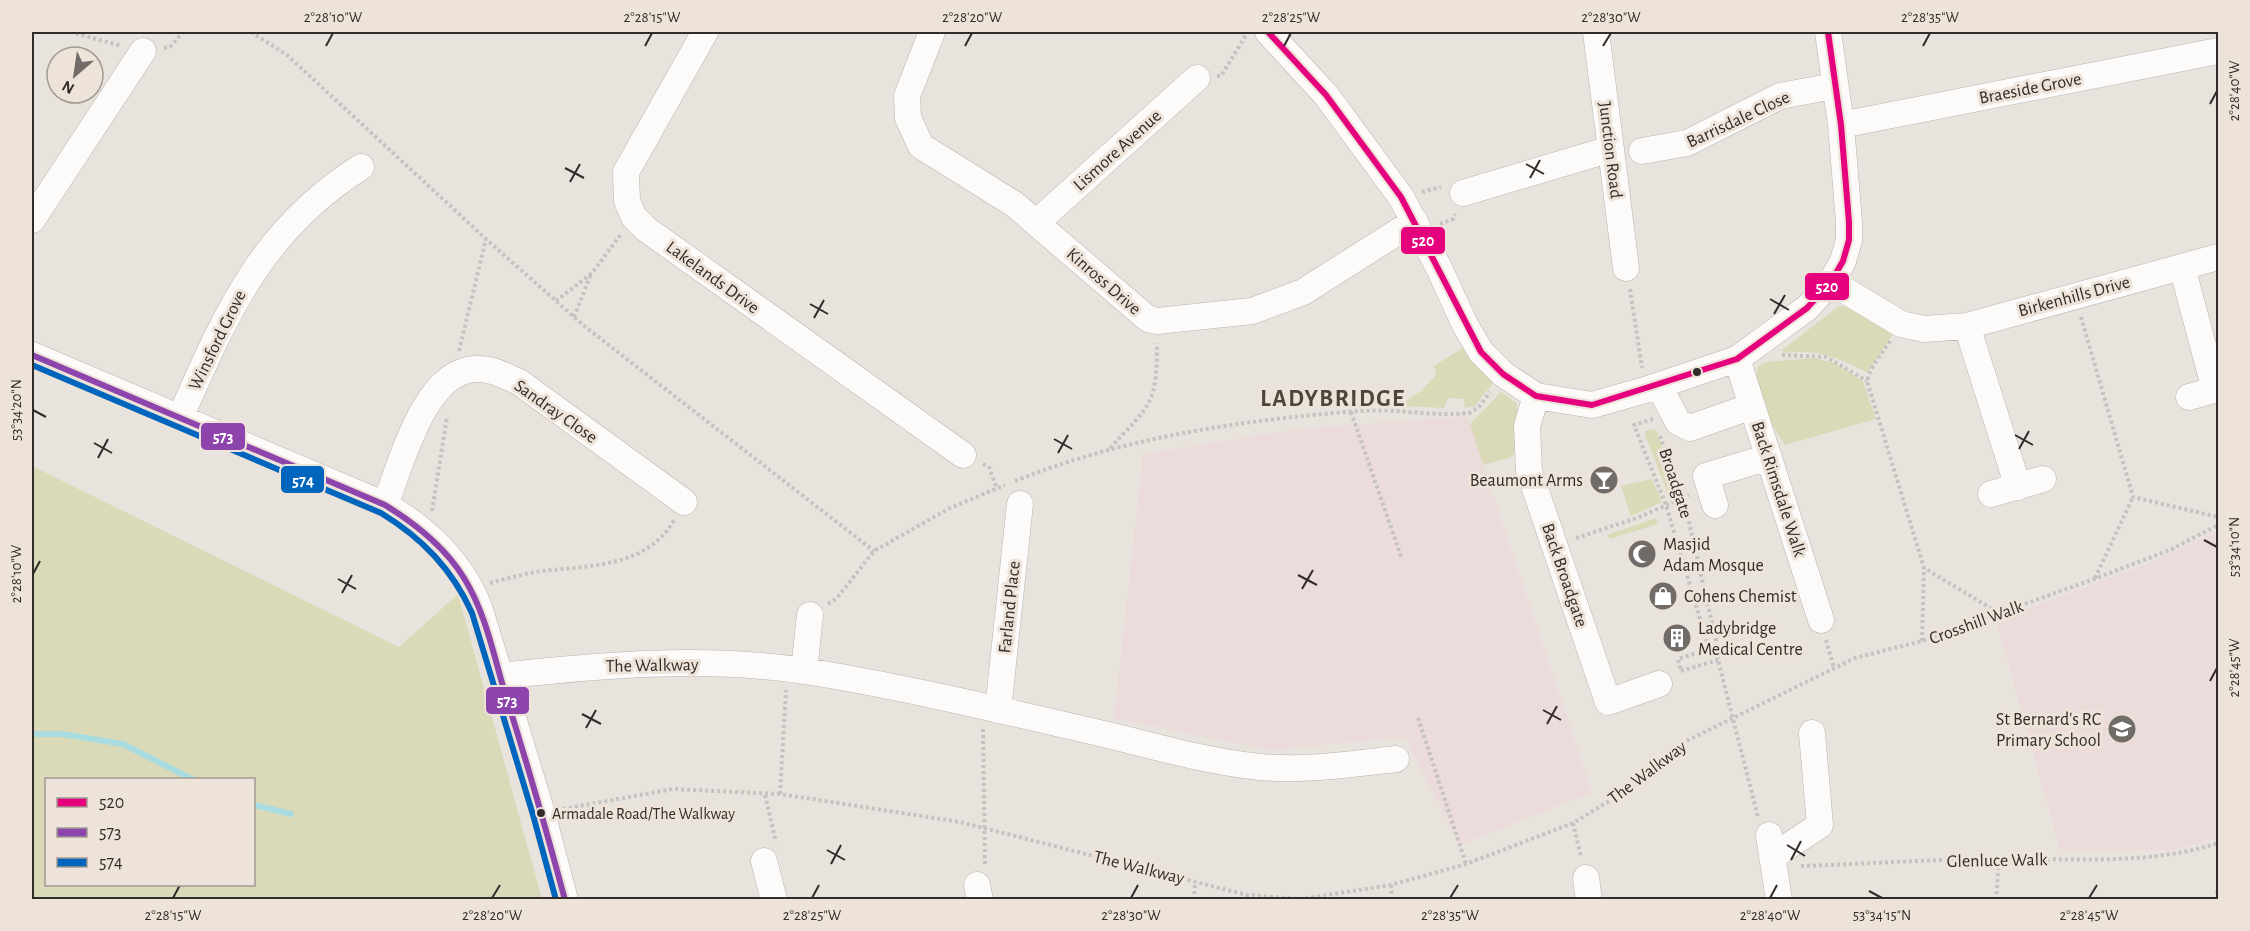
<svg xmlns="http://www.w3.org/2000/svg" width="2250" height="931" viewBox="0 0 2250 931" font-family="'Alegreya Sans',sans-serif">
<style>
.education{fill:#ecdbdb}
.green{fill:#dadab9;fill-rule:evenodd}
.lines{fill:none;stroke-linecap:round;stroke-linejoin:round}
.stream{stroke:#a9dcde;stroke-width:6}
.minor-casing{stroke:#b9b4b0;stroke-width:27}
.path{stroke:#c4c3c1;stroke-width:4;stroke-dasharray:3 3;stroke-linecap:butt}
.minor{stroke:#fcfbfa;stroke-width:26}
.bus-1-casing{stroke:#eee3d9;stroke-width:10}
.bus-2-casing{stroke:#eee3d9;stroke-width:10}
.bus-3-casing{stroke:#eee3d9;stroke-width:10}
.bus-1{stroke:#e5007d;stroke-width:6}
.bus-2{stroke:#8e44ad;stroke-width:6}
.bus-3{stroke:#0065bd;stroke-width:6}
.ticks{fill:none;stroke:#312c29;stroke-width:2}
.bus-dot{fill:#312c29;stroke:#eee3d9;stroke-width:2}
.labels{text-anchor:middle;stroke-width:6;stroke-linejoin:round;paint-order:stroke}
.bus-label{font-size:16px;fill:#312c29;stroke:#eee3d9;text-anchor:start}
.street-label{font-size:18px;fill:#312c29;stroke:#eee3d9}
.poi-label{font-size:18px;fill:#312c29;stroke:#eee3d9;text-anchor:start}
.district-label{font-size:24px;font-weight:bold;letter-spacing:1.5px;fill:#4d443c;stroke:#eee3d9}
.line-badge{stroke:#eee3d9;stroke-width:2}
.badge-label{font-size:16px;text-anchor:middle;font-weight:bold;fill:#fff}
.neatline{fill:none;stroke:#312c29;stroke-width:2}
.ticks-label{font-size:15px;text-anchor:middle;fill:#312c29}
</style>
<rect width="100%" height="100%" fill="#e9e3de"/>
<!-- education -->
<path class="education" d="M 1467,416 L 1592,792 L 1460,845 L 1405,737 L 1269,750 L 1114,718 L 1143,454 L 1299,429 Z
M 2218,531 L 2218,837 L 2177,850 L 2060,850 L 1996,620 L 2155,561 Z"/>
<!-- green -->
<path class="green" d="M 1839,306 L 1847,307 L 1894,332 L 1868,373 C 1840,358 1816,348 1784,353 L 1782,350 Z
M 1464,347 L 1493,383 L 1475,406 L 1465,408 L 1464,399 L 1448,398 L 1444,408 L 1399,406 L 1421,391 L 1436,375 L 1434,366 Z
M 1813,358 L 1834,363 L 1863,381 L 1876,419 L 1785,445 C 1772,424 1751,392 1758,366 L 1767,362 Z
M 1501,392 L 1517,403 L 1517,452 L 1509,458 L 1483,465 L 1470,424 Z
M 1656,429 L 1675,483 L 1668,494 L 1645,435 L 1645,431 Z
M 32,466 L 399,647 L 458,594 L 542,899 L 32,899 ZM 46,780 L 254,780 L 254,884 L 46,884 Z
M 1652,479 L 1662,502 L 1631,516 L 1621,486 Z
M 1656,518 L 1658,524 L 1610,539 L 1607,535 Z"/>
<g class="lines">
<!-- stream -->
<path class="stream" d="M 32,734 L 63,734 L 123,744 L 194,780
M 254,805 L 291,814"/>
<!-- minor casing -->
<g class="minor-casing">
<path id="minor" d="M 705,32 L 626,172 L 627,201 L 634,217 L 646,229 L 963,455
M 932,32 L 907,96 L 908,118 L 921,146 L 1014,204 L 1148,319 L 1157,321 L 1252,311 L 1303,292 L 1415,221
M 1268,32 L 1326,95 L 1401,197 L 1439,268 L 1465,325 L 1481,352 L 1503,374 L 1536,396 L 1592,405 L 1645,390 L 1737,359 L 1807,308 L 1831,282 L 1843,261 L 1849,240 L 1849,222 L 1841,125 L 1828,32
M 1596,32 L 1626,268
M 1841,125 L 2218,51
M 1642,151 L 1687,143 L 1780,96 L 1834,86
M 1463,193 L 1611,149
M 32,220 L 143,51
M 1037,222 L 1197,78
M 2182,267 L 2215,390
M 1831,282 L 1901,324 L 1924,329 L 1967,326 L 2218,257
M 1967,326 L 2018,487
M 32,355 L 385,505 C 427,529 463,564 480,610 L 542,813 L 565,900
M 1737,359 L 1821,620
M 1659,386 L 1678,422 L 1690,428 L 1738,411
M 1536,396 L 1527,426 L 1529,471 L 1608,702 L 1659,684
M 2189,397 L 2218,389
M 180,418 C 226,314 261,230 361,167
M 1991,494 L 2043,479
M 385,505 C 401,465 424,371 475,369 C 492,368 505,376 519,382 L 684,502
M 1715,505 L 1706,476 L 1769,457
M 804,671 L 810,615
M 500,676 C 601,665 703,656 805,671 C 906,687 1008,712 1108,735 C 1158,747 1209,762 1260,767 C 1305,771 1351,764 1396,759
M 998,710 L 1020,504
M 1769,835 L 1779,900
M 1772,857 L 1820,825 L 1812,733
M 764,861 L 774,900
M 1586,878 L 1589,900
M 977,885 L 980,900"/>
</g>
<!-- path -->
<path class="path" d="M 70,32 L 122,46
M 251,32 L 287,55 L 486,239 L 583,325 L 874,551
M 164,48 L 170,47 L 183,32
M 1217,76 L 1221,76 L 1246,35
M 1422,192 L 1441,187
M 1440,224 L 1453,219 L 1455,214
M 1630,289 L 1642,368
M 556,301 L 592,273 L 622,233
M 574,317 L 591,274
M 2081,317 L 2133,497 L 2218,517
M 1890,341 L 1871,369 L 1867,381 L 1924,568 L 1999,613
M 459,351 L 486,239
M 1782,355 L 1826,357 L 1867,381
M 1351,412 L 1402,559
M 1653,419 L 1634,425 L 1666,505 L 1708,646 L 1706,650 L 1678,659 L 1681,671
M 1660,436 L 1686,509 L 1718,649 L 1718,660 L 1758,817
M 1110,448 C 1151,404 1157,405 1157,343
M 983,464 L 989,467 L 997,489
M 1015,481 C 1125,437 1242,420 1359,411 C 1396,408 1433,417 1469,413 L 1479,407 L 1490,392
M 432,511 L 447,417
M 1576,538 L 1637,518 L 1689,495
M 2095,578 L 2133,497
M 490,583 C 505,579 520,575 535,572 C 584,565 646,570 674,520
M 828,604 L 837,598 L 874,551 L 950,508 L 1005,485
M 1826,640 L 1834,668
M 1922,641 L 1924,568
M 1681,671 L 1718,660
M 1418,718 L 1466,864
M 983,729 L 985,866
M 780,794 L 786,690
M 765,795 L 776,842
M 563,809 L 673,789 L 780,794 L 960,822 L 1247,895 L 1301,899 L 1391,885 L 1466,864 L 1573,823 L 1624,792 L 1676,746 L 1855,658 L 1922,641 L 2094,579 L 2170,550 L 2218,525
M 1573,823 L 1581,857
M 1801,866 C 1867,864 1932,859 1997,859 C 2070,858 2148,866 2218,843
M 1391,885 L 1392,900
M 1194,900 L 1195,882
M 1996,900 L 1999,859
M 2216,900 L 2218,888"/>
<!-- minor -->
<use href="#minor" class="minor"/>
<!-- bus-1 casing -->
<g class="bus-1-casing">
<path id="bus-1" d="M 1268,32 L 1326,95 L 1401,197 L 1481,352 L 1503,374 L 1536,396 L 1592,405 L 1737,359 L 1807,308 L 1831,282 L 1843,261 L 1849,240 L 1849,222 L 1841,125 L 1828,32"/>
</g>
<!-- bus-2 casing -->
<g class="bus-2-casing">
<path id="bus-2" d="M 32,355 L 385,505 C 416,524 445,547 464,578 C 485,612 493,652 504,690 C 526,759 546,829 565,900"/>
</g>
<!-- bus-3 casing -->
<g class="bus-3-casing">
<path id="bus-3" d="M 32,365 L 381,513 C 422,538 452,569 472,613 L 533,815 L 556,900"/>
</g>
<!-- bus-1 -->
<use href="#bus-1" class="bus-1"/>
<!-- bus-2 -->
<use href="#bus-2" class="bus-2"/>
<!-- bus-3 -->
<use href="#bus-3" class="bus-3"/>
</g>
<!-- ticks -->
<path class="ticks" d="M 326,46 L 333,33M 645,46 L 652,33M 965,46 L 972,33M 1284,46 L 1291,33M 1603,46 L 1611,33M 1923,46 L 1930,33M 2210,104 L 2217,91M 1526,164 L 1544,174M 565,168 L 584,178M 1530,178 L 1540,160M 570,182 L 580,164M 1770,299 L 1789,310M 810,304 L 828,314M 1774,314 L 1785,295M 814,318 L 824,300M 33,410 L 46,417M 2015,435 L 2033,445M 1054,439 L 1072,449M 94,443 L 112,453M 2019,449 L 2029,431M 1058,453 L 1068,435M 98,458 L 108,439M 2204,540 L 2217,547M 33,574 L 40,561M 1298,575 L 1317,585M 338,579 L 356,589M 1302,589 L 1313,570M 342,593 L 352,575M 2210,681 L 2217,668M 1543,710 L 1561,720M 582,714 L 601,724M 1547,724 L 1557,706M 586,728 L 596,710M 1787,845 L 1805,856M 827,850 L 845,860M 1791,860 L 1801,841M 831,864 L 841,845M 1869,891 L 1882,898M 173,898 L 180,885M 492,898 L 500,885M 812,898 L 819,885M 1131,898 L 1138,885M 1450,898 L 1458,885M 1770,898 L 1777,885M 2089,898 L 2097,885"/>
<!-- icons -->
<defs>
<g id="bar-disc" transform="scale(1.5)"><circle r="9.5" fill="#716c68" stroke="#eee3d9"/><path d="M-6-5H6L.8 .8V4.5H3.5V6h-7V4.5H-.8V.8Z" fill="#fff"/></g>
<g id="mosque-disc" transform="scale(1.5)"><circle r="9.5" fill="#716c68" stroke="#eee3d9"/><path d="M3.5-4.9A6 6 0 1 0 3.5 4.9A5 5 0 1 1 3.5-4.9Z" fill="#fff"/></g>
<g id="shop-disc" transform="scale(1.5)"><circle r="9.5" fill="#716c68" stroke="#eee3d9"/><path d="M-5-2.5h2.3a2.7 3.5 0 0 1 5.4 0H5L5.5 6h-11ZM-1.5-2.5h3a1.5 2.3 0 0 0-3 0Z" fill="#fff"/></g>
<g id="building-disc" transform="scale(1.5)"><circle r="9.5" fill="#716c68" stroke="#eee3d9"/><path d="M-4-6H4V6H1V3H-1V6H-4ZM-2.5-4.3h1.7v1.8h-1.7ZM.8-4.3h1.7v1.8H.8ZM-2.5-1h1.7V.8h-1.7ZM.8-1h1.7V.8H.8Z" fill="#fff"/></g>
<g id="school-disc" transform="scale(1.5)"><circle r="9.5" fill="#716c68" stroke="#eee3d9"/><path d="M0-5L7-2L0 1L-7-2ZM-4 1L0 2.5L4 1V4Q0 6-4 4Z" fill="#fff"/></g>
</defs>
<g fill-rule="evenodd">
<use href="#bar-disc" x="1604" y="480"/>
<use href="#mosque-disc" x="1642" y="554"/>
<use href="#shop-disc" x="1663" y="596"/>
<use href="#building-disc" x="1677" y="638"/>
<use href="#school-disc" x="2122" y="729"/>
</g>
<!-- markers -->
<g class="bus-dot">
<circle cx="1697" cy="372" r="5"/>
<circle cx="541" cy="813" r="5"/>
</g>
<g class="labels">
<!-- bus labels -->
<g class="bus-label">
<text x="552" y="819">Armadale Road/The Walkway</text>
</g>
<!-- street labels -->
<g class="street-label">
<text transform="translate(2030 88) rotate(-11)" y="6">Braeside Grove</text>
<text transform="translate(1738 119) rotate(-25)" y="6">Barrisdale Close</text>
<text transform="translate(1117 150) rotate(-42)" y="6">Lismore Avenue</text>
<text transform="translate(1611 150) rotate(83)" y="6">Junction Road</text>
<text transform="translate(713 277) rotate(36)" y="6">Lakelands Drive</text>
<text transform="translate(1104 281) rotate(41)" y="6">Kinross Drive</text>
<text transform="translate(2074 296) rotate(-15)" y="6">Birkenhills Drive</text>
<text transform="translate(217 340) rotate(-64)" y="6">Winsford Grove</text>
<text transform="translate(556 411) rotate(35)" y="6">Sandray Close</text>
<text transform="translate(1676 483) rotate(72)" y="6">Broadgate</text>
<text transform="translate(1779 489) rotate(72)" y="6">Back Rimsdale Walk</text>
<text transform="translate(1565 575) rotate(71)" y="6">Back Broadgate</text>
<text transform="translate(1009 607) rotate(-84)" y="6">Farland Place</text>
<text transform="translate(1976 622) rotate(-20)" y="6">Crosshill Walk</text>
<text transform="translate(652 665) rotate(-1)" y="6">The Walkway</text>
<text transform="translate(1647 772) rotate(-37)" y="6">The Walkway</text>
<text transform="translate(1997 860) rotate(-1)" y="6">Glenluce Walk</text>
<text transform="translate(1139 867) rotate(14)" y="6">The Walkway</text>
</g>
<!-- poi labels -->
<g class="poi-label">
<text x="1583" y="486" text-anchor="end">Beaumont Arms</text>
<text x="1663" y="550">Masjid<tspan x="1663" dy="21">Adam Mosque</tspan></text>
<text x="1684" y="602">Cohens Chemist</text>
<text x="1698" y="634">Ladybridge<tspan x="1698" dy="21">Medical Centre</tspan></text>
<text x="2101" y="725" text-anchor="end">St Bernard's RC<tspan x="2101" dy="21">Primary School</tspan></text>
</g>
<!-- district labels -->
<g class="district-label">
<text x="1333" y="406">LADYBRIDGE</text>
</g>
</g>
<g class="line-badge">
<rect x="1400" y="226" width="46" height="29" rx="6" fill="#e5007d"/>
<rect x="1804" y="272" width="46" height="29" rx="6" fill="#e5007d"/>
<rect x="200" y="422" width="46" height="29" rx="6" fill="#8e44ad"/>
<rect x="280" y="465" width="45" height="29" rx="6" fill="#0065bd"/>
<rect x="485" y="686" width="45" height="29" rx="6" fill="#8e44ad"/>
</g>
<g class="badge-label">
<text x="1423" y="246">520</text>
<text x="1827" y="292">520</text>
<text x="223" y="442">573</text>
<text x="303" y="486">574</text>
<text x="507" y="706">573</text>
</g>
<!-- border -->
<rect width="2250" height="931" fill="none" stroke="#eee3d9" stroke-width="66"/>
<!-- legend -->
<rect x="45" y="778" width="210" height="108" fill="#eee3d9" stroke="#a29a93" stroke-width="1.5"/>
<rect x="57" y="798" width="30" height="9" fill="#e5007d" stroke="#a29a93" stroke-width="1.5"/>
<text x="99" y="808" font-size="18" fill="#312c29">520</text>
<rect x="57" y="828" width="30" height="9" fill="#8e44ad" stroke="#a29a93" stroke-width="1.5"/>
<text x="99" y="838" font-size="18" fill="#312c29">573</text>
<rect x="57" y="858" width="30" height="9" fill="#0065bd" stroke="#a29a93" stroke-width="1.5"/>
<text x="99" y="868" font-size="18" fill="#312c29">574</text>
<!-- north arrow -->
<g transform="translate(75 75) rotate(209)"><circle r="28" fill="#eee3d9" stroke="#a29a93" stroke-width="1.5"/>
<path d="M0-4.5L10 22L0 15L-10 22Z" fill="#716c68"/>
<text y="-9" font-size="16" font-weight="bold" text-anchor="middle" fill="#312c29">N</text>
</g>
<rect x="33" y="33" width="2184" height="865" class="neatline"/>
<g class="ticks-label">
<text x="333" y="22">2°28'10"W</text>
<text x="652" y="22">2°28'15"W</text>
<text x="972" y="22">2°28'20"W</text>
<text x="1291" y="22">2°28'25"W</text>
<text x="1611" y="22">2°28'30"W</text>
<text x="1930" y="22">2°28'35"W</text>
<text transform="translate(2234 91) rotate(-90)" y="5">2°28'40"W</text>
<text transform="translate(16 410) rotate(-90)" y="5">53°34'20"N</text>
<text transform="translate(2234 547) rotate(-90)" y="5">53°34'10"N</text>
<text transform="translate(16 574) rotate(-90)" y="5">2°28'10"W</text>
<text transform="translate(2234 668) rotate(-90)" y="5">2°28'45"W</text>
<text x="173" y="920">2°28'15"W</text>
<text x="492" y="920">2°28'20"W</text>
<text x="812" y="920">2°28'25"W</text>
<text x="1131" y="920">2°28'30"W</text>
<text x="1450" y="920">2°28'35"W</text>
<text x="1770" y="920">2°28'40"W</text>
<text x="1882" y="920">53°34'15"N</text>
<text x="2089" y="920">2°28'45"W</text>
</g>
</svg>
